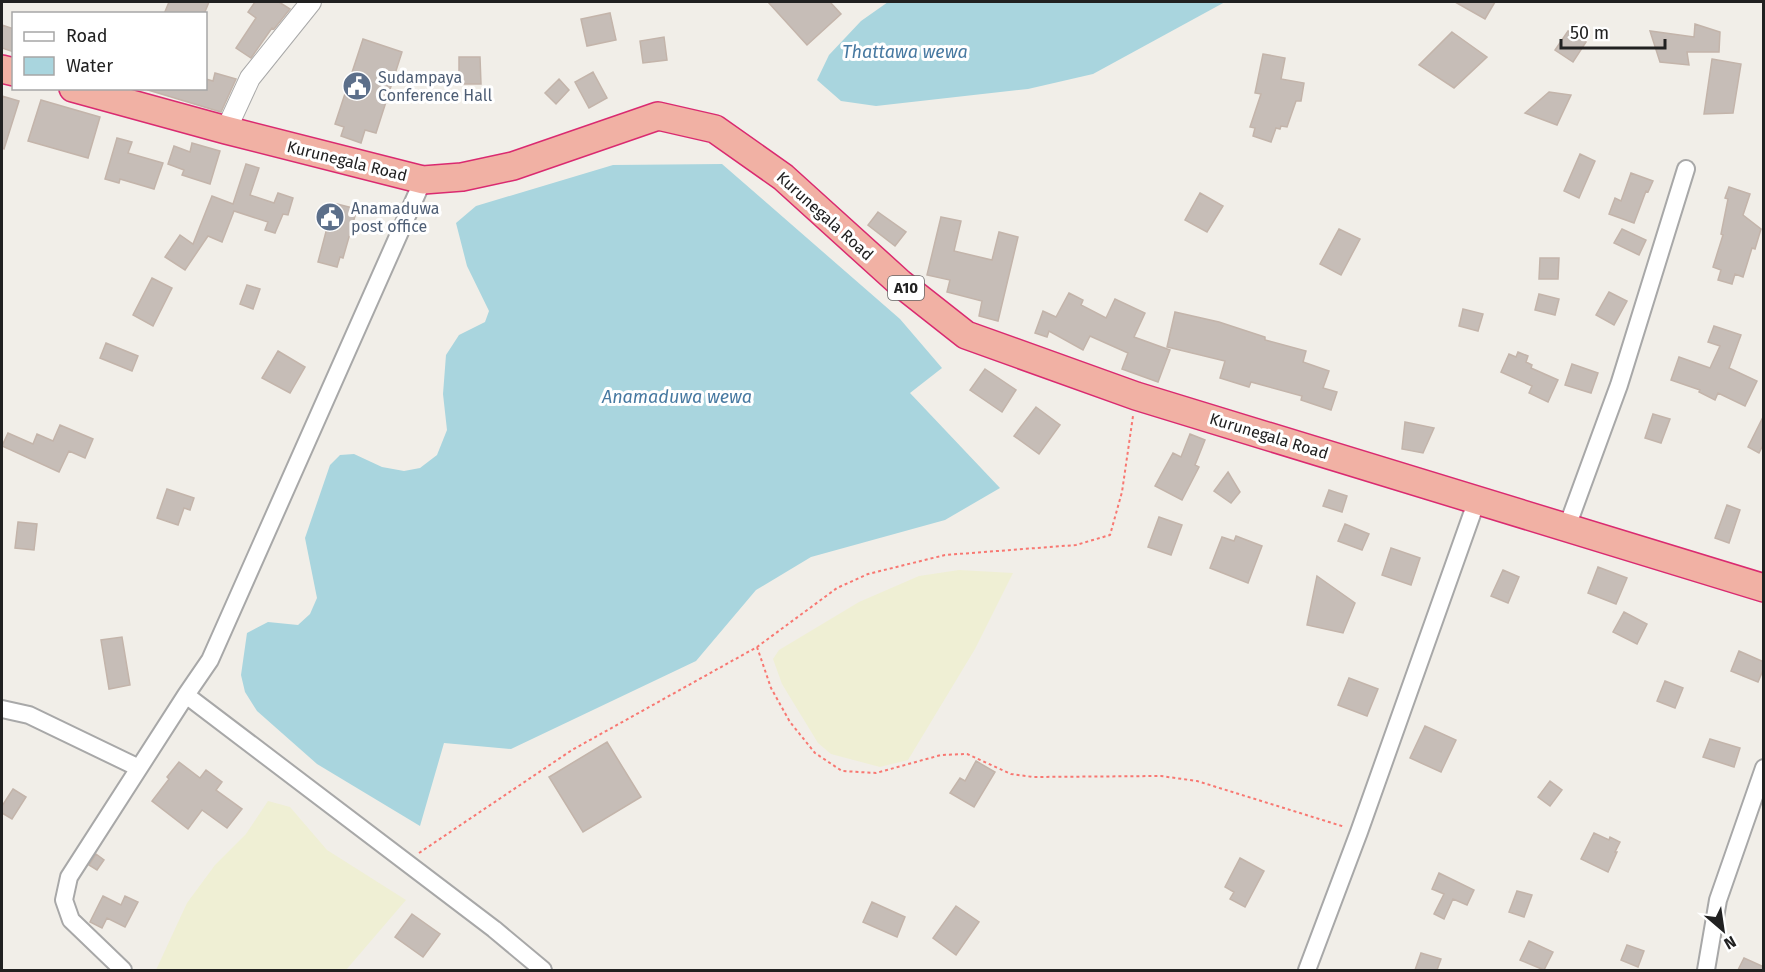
<svg xmlns="http://www.w3.org/2000/svg" width="1765" height="972" viewBox="0 0 1765 972" font-family="'Fira Sans',sans-serif">
<style>
.farmland{fill:#efefd4}
.water{fill:#a9d5de}
.building{fill:#c6bdb7;stroke:#c3b4aa;stroke-width:1.5}
.lines{fill:none;stroke-linecap:round;stroke-linejoin:round}
.minor-casing{stroke:#a8a8a8;stroke-width:20}
.tertiary-casing{stroke:#a8a8a8;stroke-width:22}
.trunk-casing{stroke:#da2a70;stroke-width:30}
.path{stroke:#f87872;stroke-width:2;stroke-dasharray:3 3;stroke-linecap:butt}
.minor{stroke:#fff;stroke-width:16}
.tertiary{stroke:#fff;stroke-width:20}
.trunk{stroke:#f1b1a4;stroke-width:27}
.labels{text-anchor:middle;dominant-baseline:central;stroke-width:6;stroke-linejoin:round;paint-order:stroke}
.shield{fill:#fff;stroke:#646464;stroke-width:1.5}
.shield-label{font-size:15px;font-weight:bold;fill:#212121}
.service-label{font-size:16px;fill:#4e5e75;stroke:#fff;text-anchor:start}
.street-label{font-size:16px;fill:#212121;stroke:#fff}
.water-label{font-size:18px;font-style:italic;fill:#4779a1;stroke:#fff}
</style>
<rect width="100%" height="100%" fill="#f1eee8"/>
<path class="farmland" d="M959 570 1013 573 975 649 908 760 880 767 831 754 818 743 782 684 773 659 779 650 859 602 919 576Z
M268 801 290 807 327 850 406 900 346 970H156L187 903 215 865 246 834Z"/>
<path class="water" d="M888 2H1225L1093 74 1028 89 876 106 841 101 817 80 829 55 861 21Z
M722 164 900 319 942 368 910 393 1000 488 945 520 811 557 756 590 696 661 511 749 444 743 420 826 317 764 257 711 245 692 241 675 247 633 268 622 298 625 310 614 317 598 305 538 330 465 340 455 354 454 382 467 404 471 420 468 437 455 447 430 443 394 446 355 459 335 485 322 489 311 467 266 456 223 476 206 613 165Z"/>
<path class="building" d="M169 2H209L204 14H164Z
M255 2H279L290 9 274 29 272 28 251 58 236 48 256 18 248 12Z
M768 2H830L841 14 807 45Z
M1455 2H1495L1485 19Z
M610 13 616 40 587 46 581 19Z
M1695 24 1720 32 1719 52H1687L1689 65 1660 62 1650 31 1694 37Z
M2 25 14 29V52L2 48Z
M1568 31 1586 42 1573 62 1555 50Z
M1452 32 1487 57 1454 88 1419 65Z
M664 37 667 60 643 63 640 41Z
M363 39 402 52 376 133 365 130 361 143 341 136 344 127 335 124Z
M1263 54 1285 58 1281 79 1304 83 1301 101H1296L1287 127 1281 126 1280 129 1276 128 1271 142 1253 136 1255 128 1250 127 1261 94 1255 93Z
M459 57H480L481 84H459Z
M1712 59 1741 64 1733 113 1704 114Z
M593 72 607 98 589 108 575 82Z
M215 73 236 79 221 112 148 90 149 88H206V79L213 81Z
M559 79 569 90 556 104 545 93Z
M1549 92 1571 95 1557 125 1525 113Z
M2 96 19 101 4 149 2 148Z
M41 100 100 117 88 158 28 141Z
M117 138 132 142 128 153 163 163 154 189 120 179 119 183 105 179Z
M192 143 220 151 210 184 182 175 184 170 168 164 174 146 190 152Z
M1580 154 1595 161 1579 198 1564 191Z
M246 164 259 168 250 195 274 203 278 193 293 198 288 215 283 214 275 233 265 230 268 222 234 211 222 242 208 236 185 270 165 257 180 235 193 244 212 196 233 204Z
M1631 173 1653 181 1648 192 1646 191 1634 223 1609 214 1615 198 1621 201Z
M1729 187 1750 194 1743 215 1761 229 1755 249 1752 248 1743 277 1735 274 1732 284 1718 280 1721 270 1713 267 1723 235 1721 234 1728 199 1725 198Z
M1200 193 1223 206 1207 232 1185 220Z
M337 204 357 209 343 258 340 257 337 267 318 262 332 209 336 210Z
M878 212 906 232 895 246 868 225Z
M941 217 961 221 954 251 992 260 999 232 1018 237 998 321 979 316 982 301 947 292 950 280 927 275Z
M1339 229 1360 239 1341 275 1320 264Z
M1622 229 1646 240 1639 255 1614 243Z
M1540 258H1559L1558 279H1539Z
M152 278 172 288 153 326 133 315Z
M247 285 260 289 253 309 240 304Z
M1609 292 1627 301 1614 325 1596 315Z
M1069 293 1083 300 1081 305 1106 318 1115 299 1145 313 1134 337 1170 350 1158 382 1122 369 1128 353 1090 336 1083 350 1049 331 1047 337 1035 333 1043 311 1056 317Z
M1539 294 1559 299 1555 315 1535 310Z
M1463 309 1483 314 1478 331 1459 326Z
M1175 312 1219 322 1265 337V340L1306 351 1303 362 1329 371 1323 388 1337 392 1331 410 1301 400 1302 396 1251 382 1249 387 1220 378 1225 361 1167 347Z
M1714 326 1741 335 1729 368 1757 381 1745 406 1718 393 1715 400 1699 392 1700 390 1671 380 1679 357 1710 368 1720 346 1708 342Z
M106 343 138 356 132 371 100 358Z
M278 351 305 367 290 393 262 378Z
M1518 352 1528 356 1526 362 1532 365 1531 368 1558 380 1548 402 1529 393 1532 386 1501 372 1509 354 1516 357Z
M1572 364 1598 373 1591 393 1565 385Z
M985 369 1016 390 1002 412 970 390Z
M1036 407 1060 425 1039 454 1014 436Z
M1653 414 1670 419 1661 443 1645 438Z
M1764 415V443L1759 453 1748 447Z
M1405 422 1434 428 1423 453 1402 449Z
M60 425 93 439 85 458 69 451 59 472 2 446 8 433 33 444 37 434 53 441Z
M1190 434 1205 440 1195 465 1199 467 1182 500 1155 486 1173 453 1181 457Z
M1228 472 1240 492 1231 503 1214 491Z
M167 489 194 498 190 510 184 508 178 525 157 518Z
M1329 490 1347 496 1342 512 1323 506Z
M1727 505 1740 510 1729 543 1715 538Z
M1159 517 1182 525 1171 555 1148 547Z
M18 522 37 524 34 550 15 548Z
M1345 524 1369 534 1362 550 1338 541Z
M1236 536 1262 546 1248 583 1210 568 1222 537 1234 541Z
M1391 548 1420 558 1411 585 1382 575Z
M1598 567 1627 578 1616 604 1588 593Z
M1503 570 1519 577 1508 603 1491 596Z
M1317 576 1355 603 1343 633 1307 625Z
M1624 612 1647 624 1637 644 1613 632Z
M122 637 130 685 109 689 101 640Z
M1739 651 1764 662V668L1758 682 1731 671Z
M1349 678 1378 689 1367 716 1338 705Z
M1665 681 1683 688 1675 708 1657 701Z
M1425 726 1456 740 1441 772 1410 758Z
M1710 739 1740 748 1734 767 1703 757Z
M607 742 641 797 583 832 549 777Z
M976 761 995 772 974 807 950 793 960 778 965 781Z
M179 762 200 778 206 770 222 782 216 790 242 809 227 828 202 810 188 829 152 801 169 779 167 777Z
M1550 781 1562 790 1550 806 1538 797Z
M13 789 26 797 12 819 2 813V806Z
M1594 833 1609 840 1610 837 1620 842 1615 852H1617L1608 872 1581 859Z
M96 854 104 860 97 870 89 865Z
M1240 858 1264 871 1245 907 1230 899 1234 892 1225 887Z
M1439 873 1474 890 1467 905 1453 899 1444 919 1434 914 1444 894 1432 889Z
M1517 891 1532 895 1524 917 1509 912Z
M103 896 121 905 125 896 138 902 125 927 107 918 102 928 90 922Z
M872 902 905 917 897 937 863 922Z
M956 906 979 922 956 955 933 938Z
M412 914 440 934 423 957 395 937Z
M1529 941 1553 952 1544 970 1520 960Z
M1627 945 1644 951 1638 967 1621 960Z
M1421 953 1441 959 1437 970H1415Z
M1744 958 1764 967V970H1738Z"/>
<g class="lines">
<g class="minor-casing">
<path id="minor" d="M1567 527 1619 385 1686 169
M186 695 494 929 543 970
M2 709 29 715 139 768
M123 970 71 920 64 900 69 877 186 695 210 660 423 180
M1307 970 1359 832 1477 500
M1706 970 1718 900 1764 768"/>
</g>
<g class="tertiary-casing">
<path id="tertiary" d="M226 130 250 78 311 2"/>
</g>
<g class="trunk-casing">
<path id="trunk" d="M2 69 14 72
M73 88 226 130 423 180 462 177 513 166 658 116 715 129 783 177 900 283 966 335 1136 396 1764 588"/>
</g>
<path class="path" d="M757 647 771 688 790 722 815 753 842 771 876 773 941 755 967 754 1011 774 1033 777 1161 776 1197 781 1345 827
M419 853 572 750 757 647 837 588 868 574 945 555 1076 545 1110 535 1122 492 1133 416"/>
<use href="#minor" class="minor"/>
<use href="#tertiary" class="tertiary"/>
<use href="#trunk" class="trunk"/>
</g>
<defs>
<g id="civic-disc" transform="scale(1.5)"><circle r="9.5" fill="#5c6f8a" stroke="#fff"/><path d="M-.6-6.5H3V-4.5H.6V-3L4-1V1h2V6H-6V1h2V-1L-.6-3ZM-1.2 2.5V6h2.4V2.5Z" fill="#fff"/></g>
</defs>
<g fill-rule="evenodd">
<use href="#civic-disc" x="357" y="86"/>
<use href="#civic-disc" x="330" y="217"/>
</g>
<g class="labels">
<rect class="shield" x="888" y="276" width="36" height="24" rx="4.5"/>
<g class="shield-label">
<text x="906" y="288">A10</text>
</g>
<g class="service-label">
<text x="378" y="77">Sudampaya<tspan x="378" dy="18">Conference Hall</tspan></text>
<text x="351" y="208">Anamaduwa<tspan x="351" dy="18">post office</tspan></text>
</g>
<g class="street-label">
<text transform="translate(347 161) rotate(14)">Kurunegala Road</text>
<text transform="translate(825 216) rotate(42)">Kurunegala Road</text>
<text transform="translate(1269 436) rotate(17)">Kurunegala Road</text>
</g>
<g class="water-label">
<text x="905" y="52">Thattawa wewa</text>
<text x="677" y="397">Anamaduwa wewa</text>
</g>
</g>
<rect width="1765" height="972" fill="none" stroke="#212121" stroke-width="6"/>
<rect x="12" y="12" width="195" height="78" fill="#ffffff" stroke="#a6a6a6" stroke-width="1.5"/>
<rect x="24" y="32" width="30" height="9" fill="#ffffff" stroke="#a6a6a6" stroke-width="1.5"/>
<text x="66" y="42" font-size="18" fill="#212121">Road</text>
<rect x="24" y="57" width="30" height="18" fill="#a9d5de" stroke="#a6a6a6" stroke-width="1.5"/>
<text x="66" y="72" font-size="18" fill="#212121">Water</text>
<g transform="translate(1723 930) rotate(151)" stroke="#ffffff" stroke-width="4.5" paint-order="stroke">
<path d="M0-4.5L10 22L0 15L-10 22Z" fill="#212121"/>
<text y="-9" font-size="16" font-weight="bold" text-anchor="middle" fill="#212121">N</text>
</g>
<path d="M1561 39v9h104v-9" fill="none" stroke="#212121" stroke-width="3"/>
<text x="1570" y="39" font-size="18" fill="#212121" stroke="#ffffff" stroke-width="4.5" paint-order="stroke">50 m</text>
</svg>
